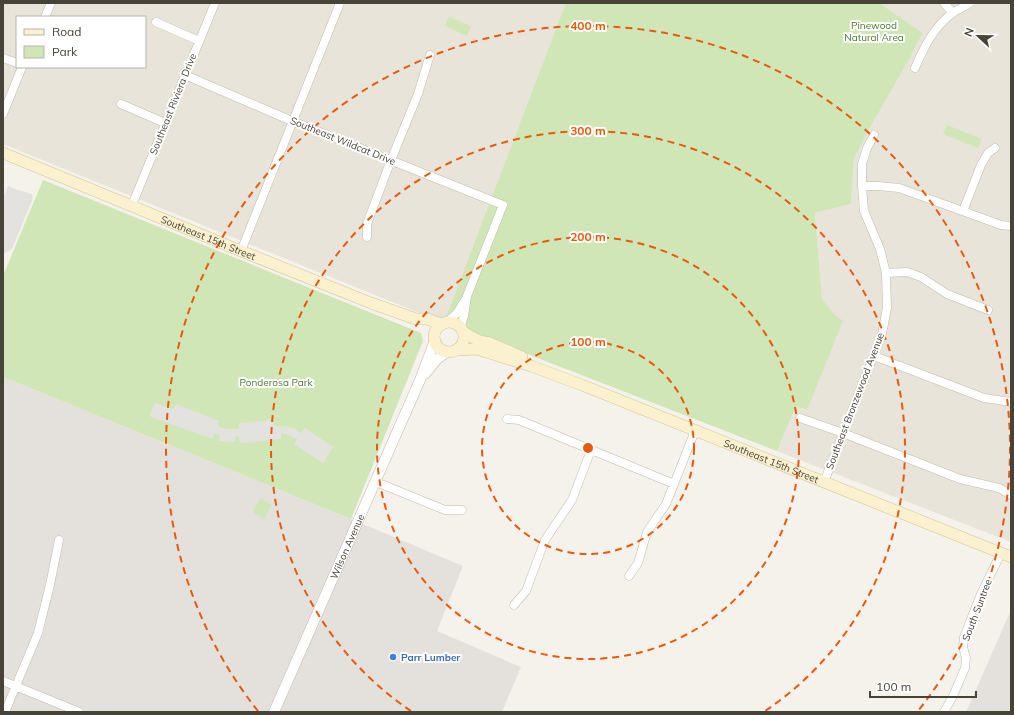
<svg xmlns="http://www.w3.org/2000/svg" width="1014" height="715" viewBox="0 0 1014 715" font-family="Mulish,sans-serif">
<style>
.residential{fill:#e8e4d9;fill-rule:evenodd}
.industrial{fill:#e4e1dc}
.green{fill:#d0e6b7}
.parking{fill:#e3e2df}
.lines{fill:none;stroke-linecap:round;stroke-linejoin:round}
.minor-casing{stroke:#c0baae;stroke-width:9}
.tertiary-casing{stroke:#c0baae;stroke-width:11}
.secondary-casing{stroke:#d1c59d;stroke-width:12}
.minor{stroke:#fff;stroke-width:8}
.tertiary{stroke:#fff;stroke-width:10}
.secondary{stroke:#fbf1ce;stroke-width:11}
.ring{fill:none;stroke:#e8590c;stroke-width:2;stroke-dasharray:7 5}
.shop-dot{fill:#3f7fe0;stroke:#fff;stroke-width:1.5}
.labels{text-anchor:middle;dominant-baseline:central;stroke-width:4;stroke-linejoin:round;paint-order:stroke}
.park-label{font-size:10px;fill:#49772f;stroke:#fff}
.street-label{font-size:10px;fill:#484339;stroke:#fff}
.shop-label{font-size:10px;font-weight:bold;fill:#366cbe;stroke:#fff;text-anchor:start}
.centre{fill:#e8590c;stroke:#fff;stroke-width:2}
.ring-label{font-size:12px;text-anchor:middle;font-weight:bold;fill:#e8590c;stroke:#fff;stroke-width:4;stroke-linejoin:round;paint-order:stroke}
</style>
<rect width="100%" height="100%" fill="#f4f2eb"/>
<path class="residential" d="M3 3H570L444 323 3 144ZM17 17H145V67H17Z
M879 3H1011V542L777 451 796 406 807 410 835 315 822 299 815 213 851 204 854 159 868 131 910 58 916 45 923 33Z"/>
<path class="industrial" d="M3 377 351 519 463 566 437 631 521 667 502 712H3Z
M1011 610V712H966Z"/>
<path class="green" d="M566 3H879L923 33 916 45 910 58 868 131 854 159 851 204 815 213 822 299 835 315 843 321 807 410 796 406 777 451 530 355 445 320Z
M449 17 471 26 467 36 445 26Z
M947 125 982 139 978 148 943 134Z
M43 180 421 333 423 341 351 519 3 377V276Z
M260 498 272 505 264 519 253 512Z"/>
<path class="parking" d="M8 186 15 189 32 194 33 198 12 249 3 254V198Z
M155 403 174 409 176 404 219 421 217 426 227 429H239V423L273 420 274 426H283L294 428 301 433 305 428 333 447 323 463 294 444 297 439 289 435 281 433V439L240 443 239 436 235 437V442L219 441 220 435 214 434 212 439 149 416Z"/>
<g class="lines">
<g class="minor-casing">
<path id="minor" d="M944 3 953 13
M45 17 51 3
M156 22 199 41
M3 58 17 63
M915 68C924 47 934 26 954 12 959 9 965 6 970 3
M185 75 292 121 503 205 467 296 464 316 460 328
M121 104 165 123
M3 114 22 67
M862 186H878L899 188 1001 225 1011 226
M132 205 215 3
M963 211 981 165 988 153 995 148
M367 237V224L391 160 418 94 430 55
M241 251 340 3
M886 273 907 272 921 277 947 294 988 310
M447 322 457 313 465 300
M874 356 984 398 1011 402
M800 418 843 433 960 479 999 488 1011 495
M507 419 519 420 674 484
M376 482 445 510H462
M824 482 882 334 887 308 886 273 880 249 864 211 862 186V164L867 148 874 135
M629 576 638 563 647 532 666 504 695 431
M514 605 526 591 545 540 572 500 591 450
M3 681 79 712
M5 712 38 633 50 585 59 540
M944 712 953 696 965 668 966 658 963 647 964 637 981 594 1001 553"/>
</g>
<g class="tertiary-casing">
<g id="tertiary">
<path d="M425 374 437 359 447 352"/>
<path id="s1" d="M274 712 420 380 435 340"/>
</g>
</g>
<g class="secondary-casing">
<g id="secondary">
<path id="s2" d="M3 153 241 251 371 303 416 319H427L442 324"/>
<circle cx="449" cy="337" r="15"/>
<path d="M463 332 479 341 490 343 522 357"/>
<path id="s3" d="M456 350 477 349 531 366 582 385 1011 557"/>
</g>
</g>
<use href="#minor" class="minor"/>
<use href="#tertiary" class="tertiary"/>
<use href="#secondary" class="secondary"/>
</g>
<g class="ring">
<circle cx="588" cy="448" r="106"/>
<circle cx="588" cy="448" r="211"/>
<path d="M411 711A317 317 0 1 1 765 711"/>
<path d="M258 711A422 422 0 1 1 918 711"/>
</g>
<circle class="shop-dot" cx="393" cy="657" r="4"/>
<g class="labels">
<g class="park-label">
<text x="874" y="25">Pinewood<tspan x="874" dy="12">Natural Area</tspan></text>
<text x="276" y="382">Ponderosa Park</text>
</g>
<g class="street-label">
<text transform="translate(173 104) rotate(-68)">Southeast Riviera Drive</text>
<text transform="translate(343 141) rotate(22)">Southeast Wildcat Drive</text>
<text stroke="none"><textPath href="#s2" startOffset="222">Southeast 15th Street</textPath></text>
<text transform="translate(855 401) rotate(-69)">Southeast Bronzewood Avenue</text>
<text stroke="none"><textPath href="#s3" startOffset="336">Southeast 15th Street</textPath></text>
<text stroke="none"><textPath href="#s1" startOffset="181">Wilson Avenue</textPath></text>
<text transform="translate(977 610) rotate(-69)">South Suntree</text>
</g>
<g class="shop-label">
<text x="401" y="657">Parr Lumber</text>
</g>
</g>
<circle cx="588" cy="448" r="6" class="centre"/>
<g class="ring-label">
<text x="588" y="30">400 m</text>
<text x="588" y="135">300 m</text>
<text x="588" y="241">200 m</text>
<text x="588" y="346">100 m</text>
</g>
<rect width="1014" height="715" fill="none" stroke="#484339" stroke-width="8"/>
<rect x="16" y="16" width="130" height="52" fill="#ffffff" stroke="#b6b4b0"/>
<rect x="24" y="29" width="20" height="6" fill="#fbf1ce" stroke="#b6b4b0"/>
<text x="52" y="36" font-size="12" fill="#484339">Road</text>
<rect x="24" y="46" width="20" height="12" fill="#d0e6b7" stroke="#b6b4b0"/>
<text x="52" y="56" font-size="12" fill="#484339">Park</text>
<g transform="translate(978 36) rotate(292)" stroke="#ffffff" stroke-width="3" paint-order="stroke">
<path d="M0-3L7 15L0 10L-7 15Z" fill="#484339"/>
<text y="-6" font-size="11" font-weight="bold" text-anchor="middle" fill="#484339">N</text>
</g>
<path d="M870 691v6h106v-6" fill="none" stroke="#484339" stroke-width="2"/>
<text x="876" y="691" font-size="12" fill="#484339" stroke="#ffffff" stroke-width="3" paint-order="stroke">100 m</text>
</svg>
